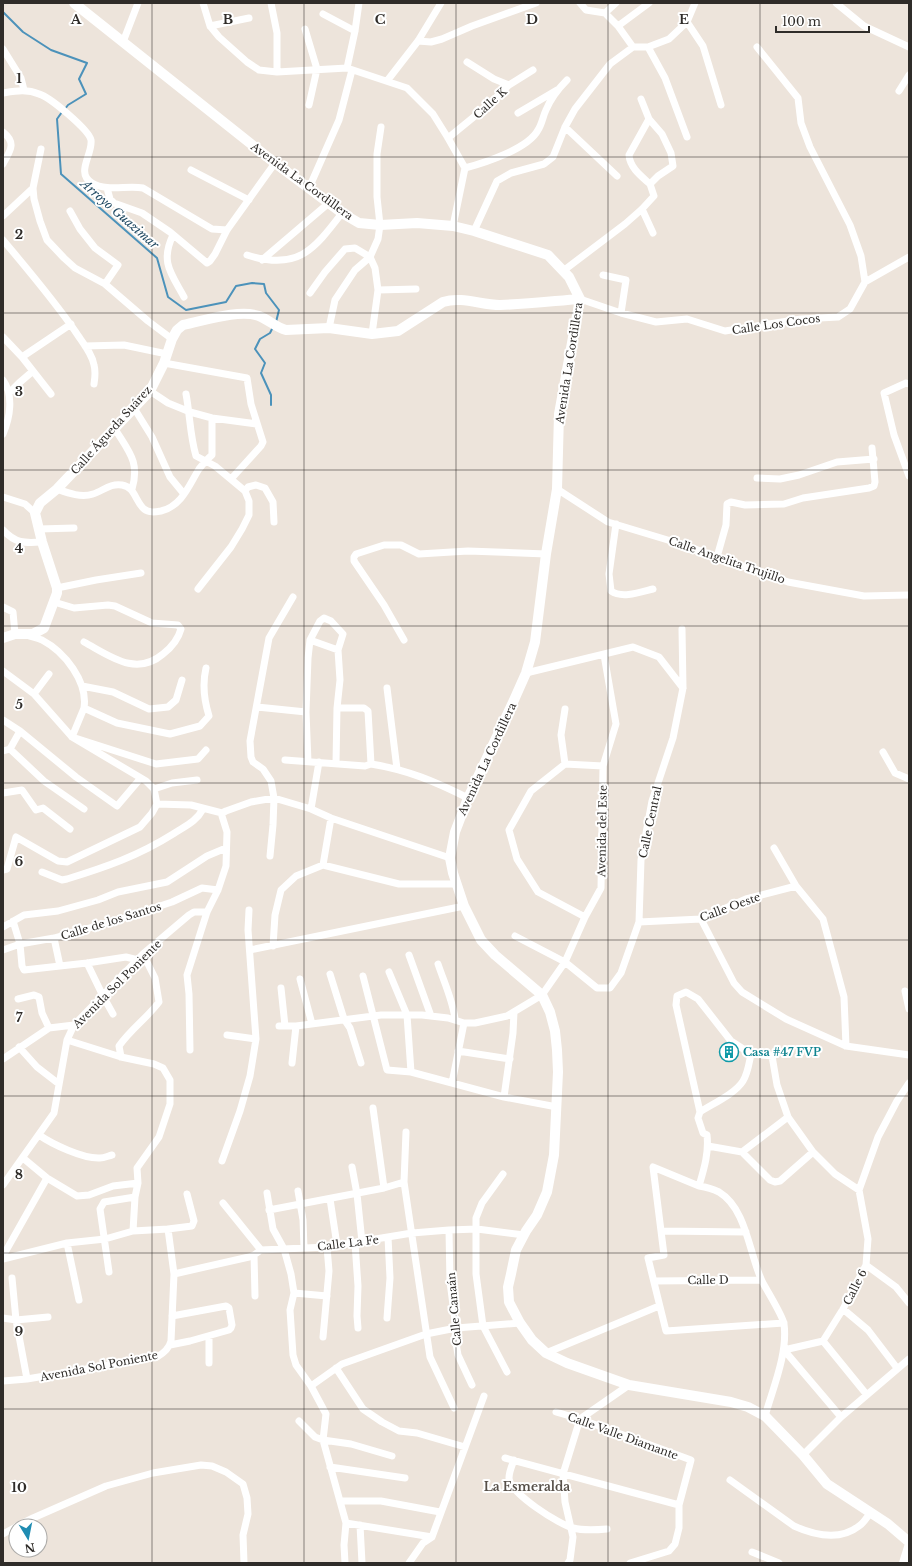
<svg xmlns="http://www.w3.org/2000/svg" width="912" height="1566" viewBox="0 0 912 1566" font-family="'Libre Baskerville',serif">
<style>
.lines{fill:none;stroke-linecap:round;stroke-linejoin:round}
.stream{stroke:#4c92ba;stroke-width:2}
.street{stroke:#fff;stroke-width:7}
.secondary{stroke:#fff;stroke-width:10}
.grid{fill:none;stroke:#2f2c29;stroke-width:1;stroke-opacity:0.55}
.labels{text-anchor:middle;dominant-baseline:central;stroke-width:4;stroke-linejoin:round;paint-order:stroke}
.street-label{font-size:11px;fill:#2f2c29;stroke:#fff}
.culture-label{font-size:11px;font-weight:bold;fill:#0d838f;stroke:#fff;text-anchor:start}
.water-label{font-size:12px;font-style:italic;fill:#1f4861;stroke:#fff}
.neighbourhood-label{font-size:12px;font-weight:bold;fill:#575049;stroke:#fff}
.grid-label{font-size:13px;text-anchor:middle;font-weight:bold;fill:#2f2c29;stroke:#fff;stroke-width:4;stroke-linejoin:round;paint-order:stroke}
</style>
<rect width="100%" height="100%" fill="#ede4db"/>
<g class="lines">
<path class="stream" d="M3 12 23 32 51 50 87 63 79 79 86 94 68 105 65 109
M62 112 57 119 61 174 157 258 168 297 186 310 226 302 236 286 252 283 264 284 266 293 279 310 276 322
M271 405V395L261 373 265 363 255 349 260 339 270 333 273 327"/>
<path class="street" d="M203 3 210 26 219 37 247 62 259 70 277 72 347 68 407 88 433 114 448 138 465 168
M271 3 277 33V72
M580 3 586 10 605 13 618 26 633 47
M836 3 864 26 909 47
M605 13 616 3
M323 14 355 31
M687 22 703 46 721 105
M210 26 249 18
M618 26 649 3
M305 29 317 69 309 105
M418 41 431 42 442 39 472 26 536 3
M123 42 138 3
M648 47 665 78 687 137
M3 49 21 78 24 90
M467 62 494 79 509 85
M347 68 355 31 359 3
M387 81 418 41 441 3
M899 91 909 75
M3 93C16 91 27 89 39 94 50 97 89 130 91 140 93 154 75 173 92 183 107 192 127 185 143 188L212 229 227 230
M518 113 557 90
M649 119 629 155C630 168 641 176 650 184
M565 127 617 176
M3 132C17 143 10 151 3 164
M448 138 486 107 509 85 533 70
M41 149 33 188 34 199 40 221 47 240 64 258 75 268 105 284 148 321 172 339
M465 168C484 163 528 149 538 130 542 124 543 116 546 110 551 98 558 89 567 80
M191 170 249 200
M107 188 110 199 114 203 142 213 170 232 207 263 210 261 215 254 227 230 275 163
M309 188 339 120 352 70
M642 209 653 233
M70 211 80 229 95 248 118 265 105 284
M3 216 33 188
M453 226 465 168
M474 231 497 181 511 173 544 164 553 157 565 127 575 109 610 64 633 47H648L669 39 687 22 695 3
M173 235C160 262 171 273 184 297
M3 240C28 270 53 299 75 331 82 342 92 353 94 365 96 372 95 377 94 384
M247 255C297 271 313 251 342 213
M262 260 330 202
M563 271 625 224 642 209 654 196 650 184 658 176 673 166 671 153 662 134 649 119 641 99
M603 275 626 280 621 313
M865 282 909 257
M378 290 416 289
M310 293 325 272 345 249 355 248 370 257 375 268 378 290 372 334
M580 299 621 313 656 322 687 319 725 331 801 319 838 317 850 309 865 282 861 256 850 225 810 147 801 123 798 98 757 47
M329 328 335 300 355 270 370 257 378 239 380 225 377 197V154L381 127
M3 337 22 357 71 324
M85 346 124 345 167 354
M22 357 51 394
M164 363 247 378 251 404 263 442 261 446 231 479
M3 380C14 395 10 418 3 434
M909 384 906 383 884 393 894 435 909 476
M150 391 168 403 190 412 212 418 257 424
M9 393 19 383 33 371
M186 394C190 415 190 436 196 456L215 466 245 491 249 501V515L242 529 231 547 198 589
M134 408 152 437 170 477 184 494
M115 429C129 452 140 462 132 489
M757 478 780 479 799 475 837 462 874 459
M57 489C68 493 81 498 93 494 103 491 110 483 122 485 135 487 135 501 144 509 149 513 155 512 161 511 182 506 189 485 199 469 203 464 207 459 212 455V418
M557 489 608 522 681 544 788 582 864 596 909 595
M245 491 248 487 256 485 265 488 273 502 274 522
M3 497 25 504 35 513
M616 524 609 574 611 591C622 599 641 592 653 589
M39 529 74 528
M3 530C16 544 25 543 42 542
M717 557 726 525 727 504 731 502 745 505 784 504 803 498 869 488 874 486 875 482 872 448
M57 588 96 580 141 573
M54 602 74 608 108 605 115 606 152 623 178 625 181 629C178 640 172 647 163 654 136 677 110 656 84 642
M3 607 13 612 15 634
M27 635C32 637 37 638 42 640 65 652 88 682 84 708L117 723 170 734 200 726 209 716C204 700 202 685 206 668
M310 640 338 650
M404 640 384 605 354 561V557L356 554 384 545H401L419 554 468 551 546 554
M3 671 34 694 72 737 146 781 154 789 157 804 152 813 140 827 67 862 58 861 16 837 7 869 3 870
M526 673 633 647 659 657 683 688
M82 686 113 692 149 709 168 707 176 700 182 680
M387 688 397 769
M34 694 49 674
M257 707 306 712
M84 708 72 737 156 764 198 759 206 750
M3 720 20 731 76 777 117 806 140 779
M10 749 44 781 84 809
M3 751 10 749 20 731
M883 752 895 773 909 779
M285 760 365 766 371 764 368 711 364 708H337
M308 762 306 712 308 658 310 640 320 621 324 618 331 621 343 634 338 650 340 680 337 708 336 763
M371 764C408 770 434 781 468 798
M565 764 561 735 565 709
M154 789 172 783 197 780
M3 793 22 790 36 810 43 808 70 829
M157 804 191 805 222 813
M311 809 319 762
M774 848 796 886 823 919 844 997 846 1046
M270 856 273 825 274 798 271 781 263 769 253 762 251 757 250 741 269 638 293 597
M323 865 331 818
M42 872 62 880 67 879C106 867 138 856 173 834 185 826 196 822 203 809
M249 910 248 930 256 1039
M585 917 538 892 517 859 509 830 531 791 565 764 603 766
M701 919 734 983 742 992 786 1019 846 1046 909 1055
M13 921 20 944 22 966 24 970 87 963 126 957 138 960
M639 922 701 919 746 899 796 886
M3 927 24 915 58 911 98 900 118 892 167 882 207 856 226 848
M515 936 565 962 597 988H610L621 973 639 922 641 860 652 801 673 738 683 688 682 629
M54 938 60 966
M273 946 275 915 281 890 296 876 323 865 399 884H456
M3 950 20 944 54 938 121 919 172 902 202 888 218 890
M250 950 464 906
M409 955 431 1016
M87 963 103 996 113 1014
M438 964C444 982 453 1001 455 1019
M389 972 407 1015 411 1072
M330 974 344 1019 350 1028 361 1063
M363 976 387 1070 411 1072 504 1097 557 1107
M300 979 312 1024
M281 988 285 1026
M905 991 909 1009
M18 999 34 995 39 997 42 1013 49 1028
M279 1026H296L381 1015H422L448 1018 464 1023H475L507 1016 542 995 565 962 585 917 601 888 603 766 616 724 604 655
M67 1040 121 1057 154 1064 163 1068 170 1080V1104L159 1137 137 1168 138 1183 135 1197 133 1231
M19 1047 37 1067 59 1084
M190 1050 189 994 187 975 207 912 218 890 226 866 227 832 222 816V813L226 811 251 802 274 798 311 809 331 818 450 858
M458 1051 510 1059
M751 1054 772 1056 777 1085 788 1117 813 1152 835 1174 859 1190
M121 1057 119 1046C131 1029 147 1018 159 1002L155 978 143 954
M3 1059 49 1028 74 1025
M292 1063 296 1026
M452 1083 464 1023
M504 1097 513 1033 514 1012
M373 1108 384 1188
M700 1112C712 1104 735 1094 743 1081 748 1073 749 1063 751 1054L731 1041 698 999 686 992 677 996 676 1005 700 1112 698 1118 703 1133 707 1135C709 1153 704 1169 699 1186 706 1187 713 1189 719 1192 747 1209 749 1254 762 1281 767 1291 783 1316 784 1324 788 1353 773 1388 765 1416
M406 1132 404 1182 430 1357 454 1408
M39 1135C52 1144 83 1159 100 1158 104 1158 108 1156 112 1155
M708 1146 742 1152 770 1180 775 1182 780 1181 813 1152
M742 1152 788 1117
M23 1158 47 1178 77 1196 89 1195 113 1186 138 1183
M222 1161 240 1111 250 1076 256 1039 227 1035
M352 1167 357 1194 362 1242
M503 1174 482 1203 476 1218V1274L483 1326 507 1372
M3 1185 54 1113 67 1040 74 1025 143 954 189 915 194 912H207
M699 1186 653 1167 664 1255 648 1258 666 1331 784 1323
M298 1191 303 1220 304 1248
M267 1193 273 1229 284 1249 291 1274 294 1293 290 1310 293 1355 296 1365 311 1386 326 1414 323 1440 346 1523 344 1545 345 1563
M330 1199 337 1245
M223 1203 261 1250
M269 1210 384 1188 404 1182
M168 1229 192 1226 194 1221 187 1194
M449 1230 450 1282 456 1328 455 1337 458 1355 472 1385
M661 1231 746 1232
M67 1243 79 1300
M355 1243 358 1286 357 1316 358 1328
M254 1255 255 1296
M3 1256 47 1178
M3 1259 67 1243 105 1239 133 1231 168 1229 174 1274 171 1341C169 1349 164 1353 157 1357L27 1379 3 1381
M866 1265 896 1287 909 1303
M109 1272 100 1209 104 1202 135 1197
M174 1274 249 1257 254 1255 261 1250 327 1247 412 1233 449 1230 477 1229 524 1235
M12 1278 16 1320 27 1379
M654 1281 761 1280
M294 1293 327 1296
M843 1309 868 1330 897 1368
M3 1318 16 1320 48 1317
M387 1318 390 1278 388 1237
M209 1336V1363
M323 1337 329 1271 327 1247
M823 1341 867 1395
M170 1345 190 1341 229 1330 231 1328 232 1325 229 1308 226 1306 172 1316
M784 1350 823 1341 843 1309 866 1265 868 1239 859 1190 878 1137 897 1101 909 1083
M784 1350 841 1417
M546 1353 659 1306
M336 1368 363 1409 382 1422 399 1431 417 1433 465 1447
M311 1386 342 1364 426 1334 456 1328 520 1323
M556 1412 580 1419 691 1460 679 1505V1528L675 1544 669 1551 630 1563
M299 1421 315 1437 323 1440 351 1444 392 1456
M803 1455 841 1417 909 1359
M505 1458 679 1505
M514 1460C512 1465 509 1472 509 1478 509 1493 560 1525 573 1528 584 1531 596 1530 607 1529
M330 1467 405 1478
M730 1480 794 1526C814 1535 840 1541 859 1526 864 1523 867 1517 871 1512
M340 1501H381L440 1512
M346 1523 432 1537
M360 1525 362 1563
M17 1526 33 1518 106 1486 153 1473 201 1465 212 1466 226 1472 243 1484 247 1498 248 1514 243 1535 244 1563
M3 1534 16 1527
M752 1552 779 1563
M409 1563 423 1543 432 1537 484 1396
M568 1563 570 1560 573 1537 565 1502 563 1474 580 1419 629 1385"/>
<path class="secondary" d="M74 3 275 163 342 213 359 223 380 225 417 223 453 226 474 231 548 255 569 277 580 299 559 414 557 489 546 554 535 642 526 673 514 700 468 798 455 832 450 858 453 873 464 906 481 940 495 955 542 995 550 1012 555 1031 557 1050 558 1072 554 1155 547 1192 537 1215 526 1231 516 1250 511 1274 508 1287 509 1302 520 1323 532 1340 546 1353 567 1363 629 1385 731 1402 748 1407 765 1416 803 1455 827 1484 888 1524 909 1542
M3 638 15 634H33L44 628 57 593V588L42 542 35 513 40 503 57 489 150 391 164 363 172 339 177 330 183 325C204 321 238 309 259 316 269 320 276 327 286 330L329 328 372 334 398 331 443 302C462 296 481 305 500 305 527 304 554 301 580 299
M904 1563 909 1547"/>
</g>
<path class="grid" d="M152 3V1563M304 3V1563M456 3V1563M608 3V1563M760 3V1563M3 157H909M3 313H909M3 470H909M3 626H909M3 783H909M3 940H909M3 1096H909M3 1253H909M3 1409H909"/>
<defs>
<g id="building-ring" transform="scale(1)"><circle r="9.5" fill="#fff" stroke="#0f9aa8" stroke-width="1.5"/><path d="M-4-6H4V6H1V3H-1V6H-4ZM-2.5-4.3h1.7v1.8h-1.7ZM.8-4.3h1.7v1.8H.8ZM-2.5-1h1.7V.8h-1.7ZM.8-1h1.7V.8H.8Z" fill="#0f9aa8"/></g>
</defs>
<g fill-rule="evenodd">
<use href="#building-ring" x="729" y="1052"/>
</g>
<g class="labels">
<g class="street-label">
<text transform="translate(490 103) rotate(-42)">Calle K</text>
<text transform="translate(302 181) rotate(36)">Avenida La Cordillera</text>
<text transform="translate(776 324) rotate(-8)">Calle Los Cocos</text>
<text transform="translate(569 363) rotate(-81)">Avenida La Cordillera</text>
<text transform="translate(111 430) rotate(-48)">Calle Águeda Suárez</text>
<text transform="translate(727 560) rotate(19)">Calle Angelita Trujillo</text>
<text transform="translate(487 759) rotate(-65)">Avenida La Cordillera</text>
<text transform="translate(650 822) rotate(-78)">Calle Central</text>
<text transform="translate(602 831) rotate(-89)">Avenida del Este</text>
<text transform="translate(730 907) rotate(-20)">Calle Oeste</text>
<text transform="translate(111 921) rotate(-17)">Calle de los Santos</text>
<text transform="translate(117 984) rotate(-45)">Avenida Sol Poniente</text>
<text transform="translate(348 1243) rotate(-7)">Calle La Fe</text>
<text transform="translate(708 1280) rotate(-1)">Calle D</text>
<text transform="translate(855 1287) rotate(-63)">Calle 6</text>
<text transform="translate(454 1309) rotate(-95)">Calle Canaán</text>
<text transform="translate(99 1366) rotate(-11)">Avenida Sol Poniente</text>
<text transform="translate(623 1436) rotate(20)">Calle Valle Diamante</text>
</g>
<g class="culture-label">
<text x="743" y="1052">Casa #47 FVP</text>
</g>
<g class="water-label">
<text transform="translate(120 214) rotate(41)">Arroyo Guazimar</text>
</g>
<g class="neighbourhood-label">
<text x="527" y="1486">La Esmeralda</text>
</g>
</g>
<g class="grid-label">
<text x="76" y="24">A</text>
<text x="228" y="24">B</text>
<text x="380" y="24">C</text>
<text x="532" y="24">D</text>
<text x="684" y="24">E</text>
<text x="19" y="83">1</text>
<text x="19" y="239">2</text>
<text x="19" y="396">3</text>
<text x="19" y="553">4</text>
<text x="19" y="709">5</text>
<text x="19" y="866">6</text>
<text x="19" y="1022">7</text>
<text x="19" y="1179">8</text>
<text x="19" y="1336">9</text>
<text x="19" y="1492">10</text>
</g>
<rect width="912" height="1566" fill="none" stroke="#2f2c29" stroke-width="8"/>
<g transform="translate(28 1538) rotate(170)"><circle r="19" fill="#ffffff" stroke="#acaba9"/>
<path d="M0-3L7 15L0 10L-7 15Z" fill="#1f8cb2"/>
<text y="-6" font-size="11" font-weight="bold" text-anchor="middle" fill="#2f2c29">N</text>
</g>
<path d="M776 26v6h93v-6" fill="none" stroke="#2f2c29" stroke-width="2"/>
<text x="782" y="26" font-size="12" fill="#2f2c29" stroke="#ffffff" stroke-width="3" paint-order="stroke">100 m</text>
</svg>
